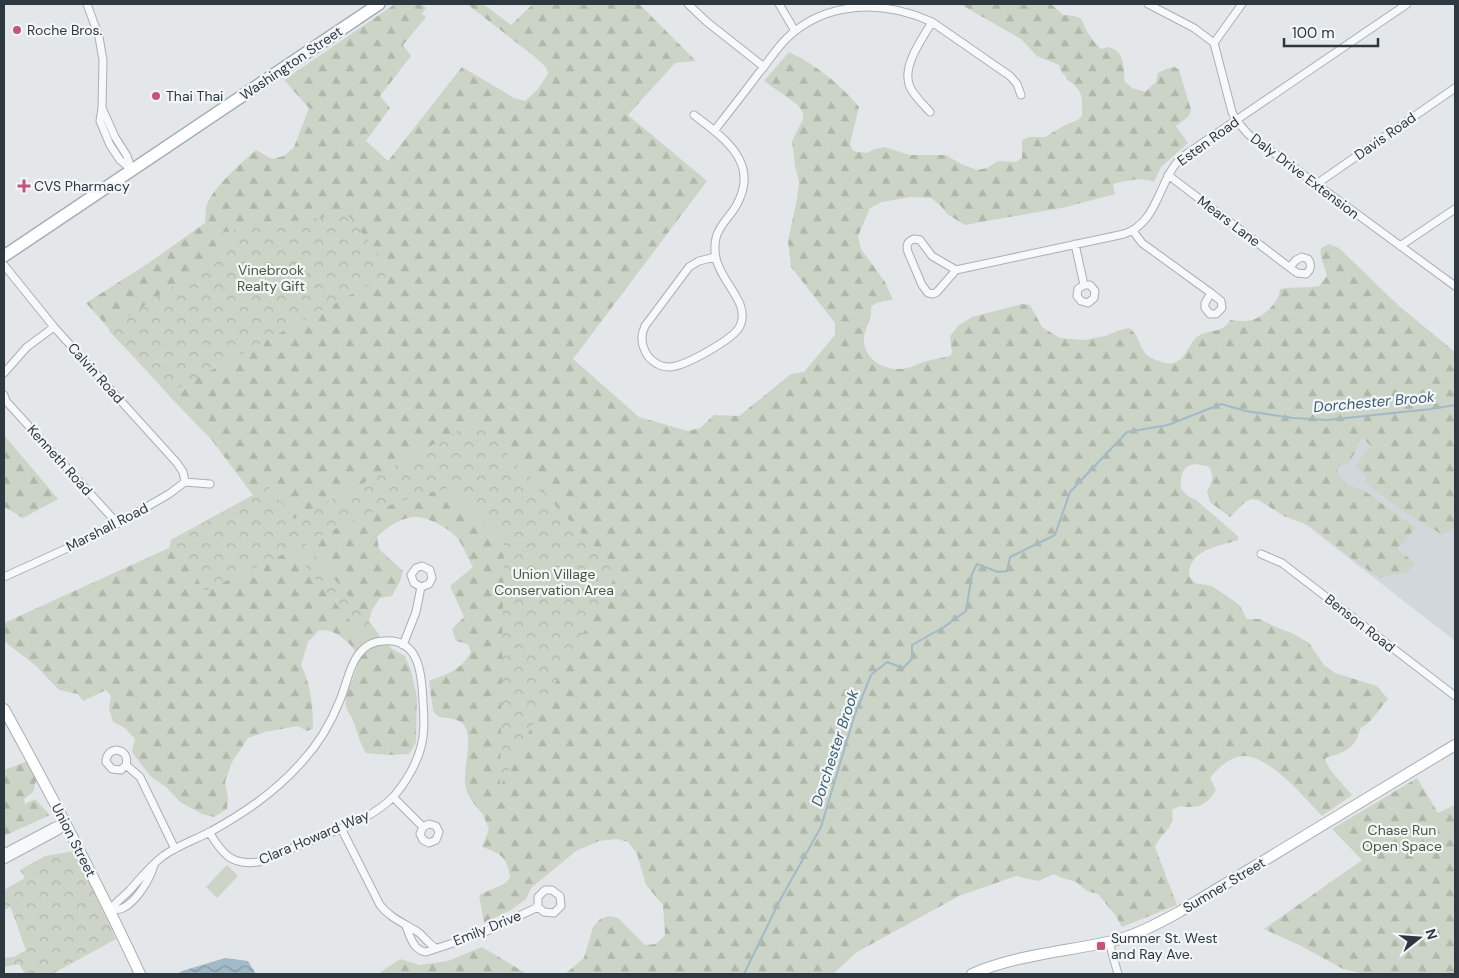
<svg xmlns="http://www.w3.org/2000/svg" width="1459" height="978" viewBox="0 0 1459 978" font-family="'DM Sans',sans-serif">
<style>
.built{fill:#d2d7dc}
.forest{fill:url(#forest-firs)}
.park{fill:url(#park-crowns)}
.pitch{fill:#cbd4c6}
.water{fill:url(#water-waves)}
.lines{fill:none;stroke-linecap:round;stroke-linejoin:round}
.stream{stroke:#a2bac7;stroke-width:2}
.minor-casing{stroke:#a9afb4;stroke-width:9}
.secondary-casing{stroke:#a9afb4;stroke-width:12}
.primary-casing{stroke:#a4aeb5;stroke-width:14}
.minor{stroke:#f6f8f9;stroke-width:7}
.secondary{stroke:#fff;stroke-width:10}
.primary{stroke:#fff;stroke-width:11}
.poi-dot{fill:#c35577;stroke:#f3f6f8;stroke-width:2}
.labels{text-anchor:middle;dominant-baseline:central;stroke-width:4.5;stroke-linejoin:round;paint-order:stroke}
.poi-label{font-size:14px;fill:#2d3841;stroke:#f3f6f8;text-anchor:start}
.street-label{font-size:14px;fill:#2d3841;stroke:#f3f6f8}
.park-label{font-size:14px;fill:#475c3b;stroke:#f3f6f8}
.water-label{font-size:15px;font-style:italic;fill:#3a5c72;stroke:#f3f6f8}
</style>
<defs>
<pattern id="forest-firs" width="22" height="20" patternUnits="userSpaceOnUse" patternTransform="scale(1.25)"><rect width="22" height="20" fill="#cbd4c6"/><path d="M5 1l3.5 6h-7zM16 11l3.5 6h-7z" fill="#afb7ab"/></pattern>
<pattern id="park-crowns" width="20" height="18" patternUnits="userSpaceOnUse" patternTransform="scale(1.25)"><rect width="20" height="18" fill="#cbd4c6"/><path d="M2 6a3 3 0 1 1 6 0M12 15a3 3 0 1 1 6 0" fill="none" stroke="#afb7ab"/></pattern>
<pattern id="water-waves" width="16" height="10" patternUnits="userSpaceOnUse" patternTransform="scale(1.25)"><rect width="16" height="10" fill="#a2bac7"/><path d="M0 5q4-4 8 0t8 0" fill="none" stroke="#8498a3"/></pattern>
</defs>
<rect width="100%" height="100%" fill="#e4e7ea"/>
<path class="built" d="M1455 378V641L1251 482Z"/>
<path class="forest" d="M395 4H421L426 8 422 14 426 17 403 45 411 56 380 96 390 108 366 141 388 161 462 67 514 98 525 101 538 89 548 74 546 67 535 57 467 4H483L511 25 533 4H639L696 61 675 63 628 115 707 181 573 359 639 417 688 431 700 428 714 415 739 416 791 374 804 372 835 335V323L791 267 788 241 797 199 799 182 795 166 792 141 803 119V113L798 105 764 81 789 52C815 64 841 85 859 107L850 144 853 151 867 153 874 149 884 147 910 155H946L961 164 977 170 987 168 998 161 1016 162 1022 158V140L1029 137H1045L1065 125 1078 120 1082 116C1083 98 1083 89 1066 79V76L1062 73 1059 65 1037 56 1021 39 960 4H1051L1063 15C1087 16 1079 20 1090 36 1093 41 1097 45 1101 49L1109 47C1126 53 1123 67 1125 82L1132 88 1145 92 1156 82 1158 73 1166 69 1175 67 1179 70 1191 110 1189 116 1176 126 1188 143 1161 167 1154 182C1141 176 1126 181 1113 184L1115 194 1066 207 965 225 947 214 941 206 931 198 911 197 882 202 870 208 858 236 861 249 885 282 893 300C885 301 877 301 871 307 873 320 863 329 864 341 865 359 883 370 900 369 910 369 918 363 927 361 935 359 942 358 950 356L952 353 950 336 958 326 972 317 1022 304 1030 305 1042 327 1060 338 1084 340 1105 336 1120 330 1129 328C1146 341 1134 354 1162 362 1167 364 1173 364 1178 361 1187 356 1189 343 1197 337 1207 329 1223 334 1230 320 1238 321 1247 322 1255 319 1266 314 1280 301 1280 289 1293 286 1306 289 1319 286L1327 276C1325 266 1319 258 1321 248L1329 244 1339 248 1399 306 1455 352V528L1444 534H1441L1402 510 1364 482 1367 477 1355 466 1371 446 1363 438 1356 446 1358 448 1347 465H1340L1337 469 1338 474 1349 485 1363 490 1416 528 1397 549 1415 563 1406 574H1395L1380 578 1355 561 1310 526 1284 516 1258 500 1252 499 1245 502 1230 517 1210 502 1207 491C1213 482 1214 477 1209 467 1188 459 1179 469 1181 489L1189 497 1196 500 1238 536V540C1217 547 1189 549 1189 576L1195 583 1212 586 1234 601 1240 606 1247 619H1259L1276 627 1294 634 1309 643 1324 665 1335 673 1377 686 1388 699C1378 710 1374 720 1361 728 1359 732 1358 736 1356 740 1351 750 1338 755 1327 757L1325 760 1331 771 1352 795 1322 816C1305 798 1268 754 1242 756 1228 758 1218 768 1210 778L1216 790C1206 806 1198 809 1180 806L1172 810C1175 830 1162 831 1155 847L1177 905 1122 927 1116 916 1098 894 1087 891 1076 882 1059 877 1054 874 1038 881 1016 876 959 896 857 952 833 974H565L584 958 593 927 600 919 609 916 618 918 645 945 656 944 665 935 663 905 646 885 637 854 628 842 617 839 599 841 576 851 531 888 526 899 511 910 484 923 479 895 506 883 510 877C507 856 500 853 482 847L489 829C487 825 485 819 483 815 476 805 469 800 466 788 461 770 476 736 462 723 456 718 446 718 439 717L433 711 429 681C449 673 460 671 471 652L468 644 456 641 452 629 464 617 450 586 473 567C468 559 464 547 458 539 451 529 427 516 414 517 400 518 387 527 377 537L379 549 403 571 400 581 392 596 380 598 372 610 368 624 392 649 405 656 411 671 417 697 416 742 409 754 389 755 366 753C359 742 357 730 352 717 350 714 347 711 346 707 341 681 375 666 346 641 338 633 330 630 319 630L308 642 301 665C311 685 313 706 313 729L307 731 298 726 265 732 248 738 232 762 225 782 228 798 227 809 214 817 202 814 180 802 166 787 151 777 132 752 135 739 125 728 113 722 109 708 111 696 106 690 83 701 78 694 59 690 36 666 4 641V623L169 548 171 540 253 495 211 439 172 399 86 303 147 264 205 223C206 218 205 213 206 208 209 191 243 161 256 150L272 159 284 156 294 147 309 108 284 80Z
M4 435 58 499 23 518 6 508H4Z
M31 760 38 774 33 792 24 799 25 804 35 799 50 815 4 836V770Z
M1417 778 1438 813 1455 805V974H1365L1343 969 1299 945 1264 929 1362 860 1332 829Z
M482 947 527 974H378L400 959 420 965 448 961Z"/>
<path class="park" d="M348 215 393 272 169 393 148 372 108 330 228 249 223 232 298 220Z
M476 421 618 572 545 701 500 787 504 540 447 488C397 499 351 521 305 543L379 634 364 638 292 550 205 591 171 540 261 491 258 484 264 481 294 519 358 486Z
M75 851 116 939 52 974H25L19 964 4 967V958L14 957 26 950 10 906 4 911V890L25 878 20 870 45 856Z"/>
<path class="pitch" d="M227 865 238 876 217 898 206 887Z"/>
<path class="water" d="M225 958 248 961 256 974H177L182 971Z"/>
<g class="lines">
<path class="stream" d="M744 974 780 900 821 827 854 717 871 675 887 662 903 668 912 659V645L944 627 966 611 972 574 977 564 998 572 1007 571 1010 557 1055 535 1070 492 1127 432 1168 425 1221 404 1246 411 1293 418 1327 420 1431 409 1455 405"/>
<g class="minor-casing">
<path id="minor" d="M87 4 99 37 103 60 102 108 100 121 110 145 120 160 131 169
M688 4 707 22 764 67
M779 4 795 31
M1148 4 1194 28 1214 43 1232 112 1236 120 1248 134 1455 286
M1214 43 1242 4
M102 108 115 137 127 156 131 168
M930 112C923 104 914 96 910 87 901 67 922 39 932 22
M694 115C724 138 761 163 736 206 729 218 719 225 716 238 707 277 753 297 740 326 734 339 684 367 669 367 659 367 649 360 645 351 641 343 641 334 645 326L689 267 699 261 715 257
M714 131C729 112 744 93 758 74 768 62 776 49 787 38 827 0 884 0 932 22L1010 76 1017 84 1021 95
M1168 175 1297 273 1306 274C1311 270 1312 264 1308 259L1302 257 1296 260 1290 267
M1315 185 1455 88
M1133 231 1142 243 1211 293 1221 301 1222 308 1216 314H1210L1205 308V303L1211 293
M1075 244 1084 285H1090L1095 291 1094 298 1088 303 1081 301 1077 296 1078 289 1084 285
M1400 246 1455 209
M4 265 54 327 177 463 183 472 185 482
M956 270 937 292 933 294 928 293 922 285 908 252C906 246 907 241 914 239L920 240 932 256 956 270 1124 234C1159 223 1158 179 1182 157L1407 4
M4 373 27 347 54 327
M4 395 6 401 117 523
M1261 554 1282 563 1455 696
M4 577 105 531 169 494 185 482 210 484
M403 645 416 612 421 587 429 584 432 578 430 570 422 566 416 568 411 575 414 583 421 587
M126 765 121 770 112 769 106 762C106 755 110 751 116 750 125 751 128 757 126 765L140 777 175 849
M393 797 423 827 429 824 436 826 439 832 436 840 429 843 423 840 420 834 423 827
M341 828 380 905C390 918 404 923 418 932 425 937 428 944 436 948
M4 853 55 826 66 823 58 831 4 860
M110 910C116 902 122 898 129 891 140 879 149 867 163 856 177 846 194 840 210 832 244 813 274 793 300 764 317 746 331 723 340 700 346 686 349 667 358 655 364 647 373 641 384 641 420 638 422 676 423 702 424 717 425 732 421 747 416 765 406 782 394 796 374 817 344 827 318 838 298 846 278 854 258 862 231 866 222 853 209 832
M110 910C114 910 119 910 123 908 137 901 150 879 154 865
M406 926C410 937 414 951 426 952L483 933 538 907V897L545 890H552L560 896 561 906 554 913 544 912 538 907
M1109 942 1118 974"/>
</g>
<g class="secondary-casing">
<path id="secondary" d="M4 709C52 796 98 884 140 974
M972 974C1016 955 1062 952 1108 942 1133 937 1157 924 1179 912L1455 745"/>
</g>
<g class="primary-casing">
<path id="primary" d="M4 256 379 4"/>
</g>
<use href="#minor" class="minor"/>
<use href="#secondary" class="secondary"/>
<use href="#primary" class="primary"/>
</g>
<g class="poi-dot">
<circle cx="17" cy="30" r="5"/>
<circle cx="156" cy="96" r="5"/>
<path d="M21.5 178.5h5v5h5v5h-5v5h-5v-5h-5v-5h5z"/>
<rect x="1096" y="941" width="10" height="10" rx="2.5"/>
</g>
<g class="labels">
<g class="poi-label">
<text x="27" y="30">Roche Bros.</text>
<text x="166" y="96">Thai Thai</text>
<text x="34" y="186">CVS Pharmacy</text>
<text x="1111" y="938">Sumner St. West<tspan x="1111" dy="16">and Ray Ave.</tspan></text>
</g>
<g class="street-label">
<text transform="translate(291 63) rotate(-34)">Washington Street</text>
<text transform="translate(1385 136) rotate(-35)">Davis Road</text>
<text transform="translate(1208 141) rotate(-36)">Esten Road</text>
<text transform="translate(1305 176) rotate(37)">Daly Drive Extension</text>
<text transform="translate(1229 221) rotate(37)">Mears Lane</text>
<text transform="translate(96 373) rotate(48)">Calvin Road</text>
<text transform="translate(60 460) rotate(48)">Kenneth Road</text>
<text transform="translate(107 527) rotate(-27)">Marshall Road</text>
<text transform="translate(1360 623) rotate(38)">Benson Road</text>
<text transform="translate(314 837) rotate(-23)">Clara Howard Way</text>
<text transform="translate(74 840) rotate(63)">Union Street</text>
<text transform="translate(1224 885) rotate(-31)">Sumner Street</text>
<text transform="translate(487 928) rotate(-22)">Emily Drive</text>
</g>
<g class="park-label">
<text x="271" y="270">Vinebrook<tspan x="271" dy="16">Realty Gift</tspan></text>
<text x="554" y="574">Union Village<tspan x="554" dy="16">Conservation Area</tspan></text>
<text x="1402" y="830">Chase Run<tspan x="1402" dy="16">Open Space</tspan></text>
</g>
<g class="water-label">
<text transform="translate(1374 402) rotate(-5)">Dorchester Brook</text>
<text transform="translate(835 748) rotate(-72)">Dorchester Brook</text>
</g>
</g>
<rect width="1459" height="978" fill="none" stroke="#2d3841" stroke-width="10"/>
<g transform="translate(1419 938) rotate(73)" stroke="#f3f6f8" stroke-width="4" paint-order="stroke">
<path d="M0-4L9 19L0 12L-9 19Z" fill="#2d3841"/>
<text y="-8" font-size="14" font-weight="bold" text-anchor="middle" fill="#2d3841">N</text>
</g>
<path d="M1284 38v8h94v-8" fill="none" stroke="#2d3841" stroke-width="2.5"/>
<text x="1292" y="38" font-size="15" fill="#2d3841" stroke="#f3f6f8" stroke-width="4" paint-order="stroke">100 m</text>
</svg>
